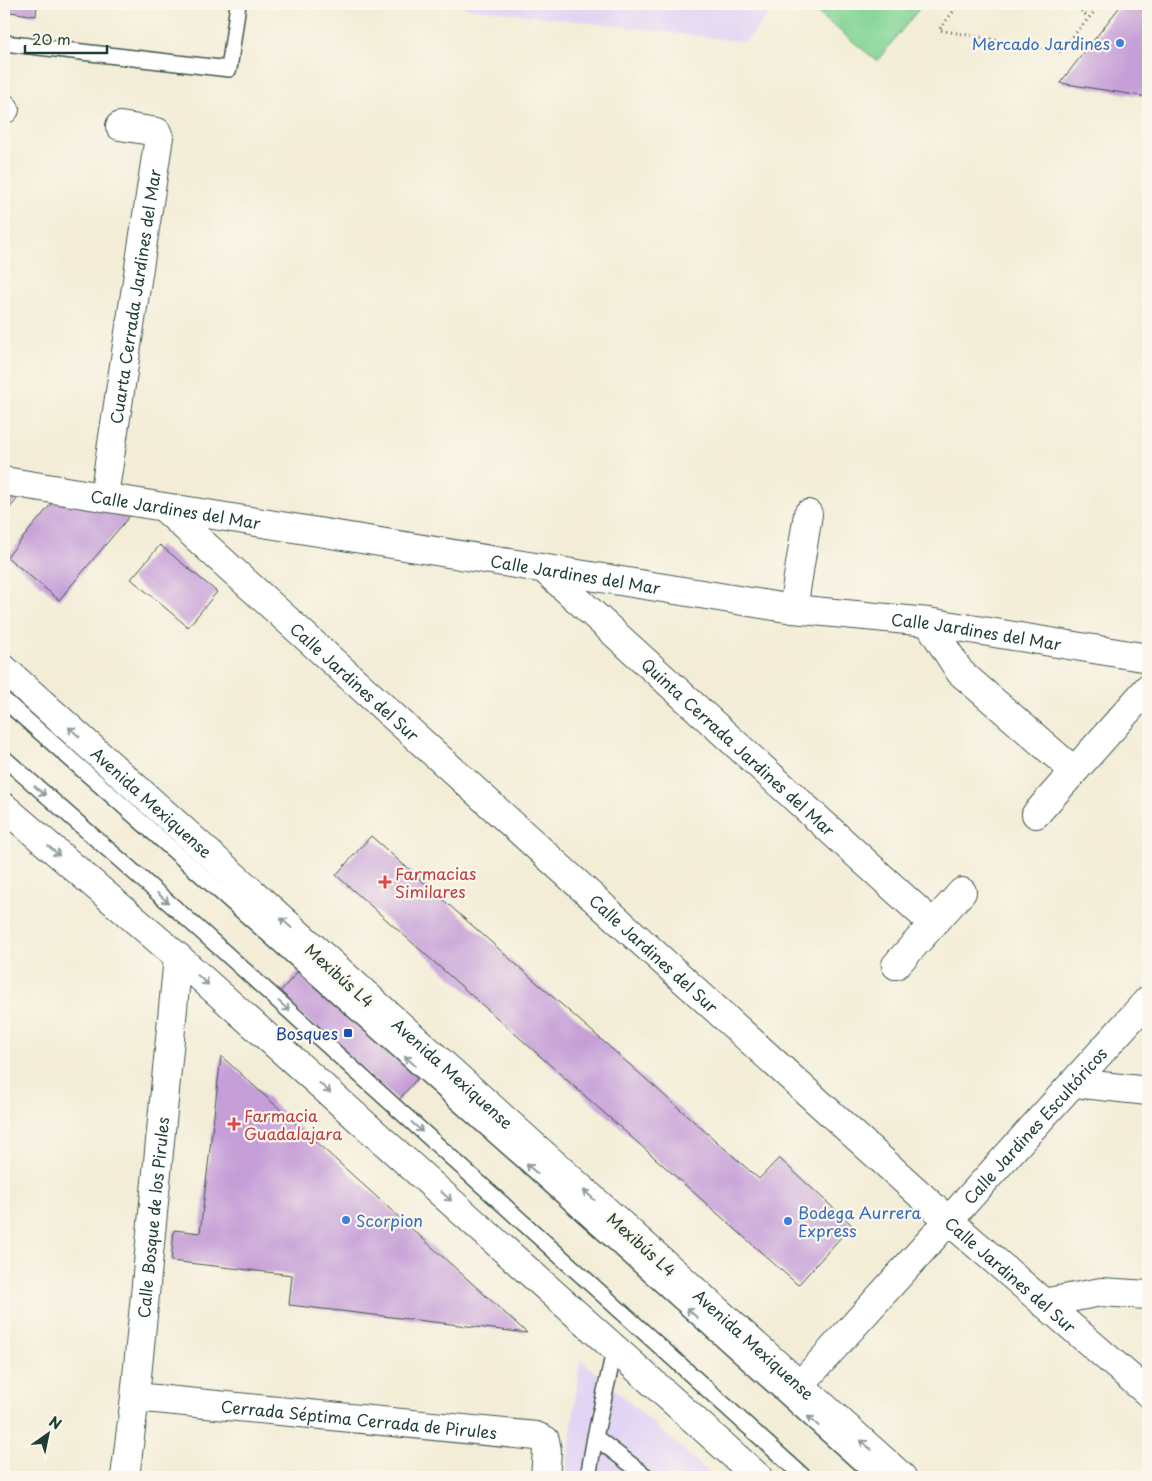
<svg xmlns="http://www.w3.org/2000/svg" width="1152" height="1481" viewBox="0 0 1152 1481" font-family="'Playpen Sans',sans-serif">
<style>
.built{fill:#e1d4f4}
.green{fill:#83d494;stroke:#518864}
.building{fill:#c59dd7}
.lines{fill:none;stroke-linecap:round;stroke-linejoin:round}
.lane-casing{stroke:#3f574c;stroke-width:18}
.street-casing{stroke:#3f574c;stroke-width:30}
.secondary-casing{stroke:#3f574c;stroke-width:30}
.path{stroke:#3f574c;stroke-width:3;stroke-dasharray:1 4;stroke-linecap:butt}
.lane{stroke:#fff;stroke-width:15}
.street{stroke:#fff;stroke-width:28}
.secondary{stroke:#fff;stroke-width:28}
.oneway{stroke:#8f9e9a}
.shop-dot{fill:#3f7fe0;stroke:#fbf7ec;stroke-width:2}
.health-dot{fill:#e0444e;stroke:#fbf7ec;stroke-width:2}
.transit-dot{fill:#1a4fb4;stroke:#fbf7ec;stroke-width:2}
.labels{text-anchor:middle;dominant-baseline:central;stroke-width:4.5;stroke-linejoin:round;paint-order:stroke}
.shop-label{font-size:16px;fill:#366cbe;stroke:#fbf7ec;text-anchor:start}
.street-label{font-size:16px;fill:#1f3d34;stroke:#fbf7ec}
.health-label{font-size:16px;fill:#be3a42;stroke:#fbf7ec;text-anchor:start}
.transit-label{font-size:16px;fill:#164399;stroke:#fbf7ec;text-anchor:end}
</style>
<rect width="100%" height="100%" fill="#fbf7ec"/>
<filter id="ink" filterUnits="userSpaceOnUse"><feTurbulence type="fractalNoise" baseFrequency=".02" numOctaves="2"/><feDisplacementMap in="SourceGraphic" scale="10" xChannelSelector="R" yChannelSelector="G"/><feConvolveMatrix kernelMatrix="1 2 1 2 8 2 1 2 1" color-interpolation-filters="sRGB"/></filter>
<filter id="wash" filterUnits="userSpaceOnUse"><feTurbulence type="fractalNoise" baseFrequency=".0096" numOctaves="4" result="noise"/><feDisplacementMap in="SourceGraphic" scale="20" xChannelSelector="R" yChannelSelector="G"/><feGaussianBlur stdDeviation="1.12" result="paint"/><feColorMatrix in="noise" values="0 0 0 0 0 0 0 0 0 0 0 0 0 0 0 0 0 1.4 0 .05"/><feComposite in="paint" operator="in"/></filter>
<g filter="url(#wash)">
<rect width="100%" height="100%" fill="#f3edd7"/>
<path class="built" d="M439 4H777L746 42Z
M580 1359 714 1477H566Z"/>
<path class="green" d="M819 4H923L877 61 814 10Z"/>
<g id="blocks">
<path class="building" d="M4 4H37L36 16 4 11Z
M1122 4H1148V97L1060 83Z
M4 489 23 492 4 515Z
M57 497 134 511 59 600 7 557Z
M160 545 217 592 188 627 131 579Z
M371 836 759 1179 779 1158 852 1225 798 1285 336 875Z
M300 969 420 1075 398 1101 278 994Z
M221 1056 527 1333 289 1305 292 1275 171 1261 174 1230 200 1233Z"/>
</g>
</g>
<g filter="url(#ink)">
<use href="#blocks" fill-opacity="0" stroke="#3f574c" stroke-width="1"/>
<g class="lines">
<g class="lane-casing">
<path id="lane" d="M4 43 229 69 238 4
M4 700 528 1165 875 1477
M4 758 201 931 804 1477
M615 1347 595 1437 647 1477
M588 1477 595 1437"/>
</g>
<g class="street-casing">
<g id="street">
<path d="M4 109H5"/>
<path id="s1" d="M4 481 793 609 928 622 1148 658"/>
<path id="s2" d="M104 496 159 137 157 132 120 126"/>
<path id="s3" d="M164 508 948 1220 1148 1393"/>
<path id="s4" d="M545 570 932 923"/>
<path d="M793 609 808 514"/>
<path d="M928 622 960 672 1073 770"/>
<path d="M1036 814 1148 688"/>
<path d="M896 965 962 892"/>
<path d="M1074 1083 1148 1091"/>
<path d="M1043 1303 1101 1292 1148 1295"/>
<path id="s5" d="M800 1385 1148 1000"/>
<path id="s6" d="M135 1397 536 1436 545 1440 547 1451 545 1477"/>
</g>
</g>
<g class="secondary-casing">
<g id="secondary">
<path id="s7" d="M4 669 902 1477"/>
<path d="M4 807 178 957 758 1477"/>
<path id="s8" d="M125 1477 135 1397 178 957"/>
</g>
</g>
<path class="path" d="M959 4 939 30 1060 51 1101 4
M1074 4 1088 17"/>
<use href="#lane" class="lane"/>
<use href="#street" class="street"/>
<use href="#secondary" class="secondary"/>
</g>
<defs><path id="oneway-shaft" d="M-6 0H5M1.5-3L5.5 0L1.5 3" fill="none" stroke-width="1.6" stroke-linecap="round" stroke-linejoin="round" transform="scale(1.25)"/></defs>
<g class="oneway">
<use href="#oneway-shaft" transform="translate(74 732) rotate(-138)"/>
<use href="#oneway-shaft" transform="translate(40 791) rotate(41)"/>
<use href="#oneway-shaft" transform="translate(54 851) rotate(41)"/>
<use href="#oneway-shaft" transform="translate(163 898) rotate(41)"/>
<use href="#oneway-shaft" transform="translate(286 923) rotate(-138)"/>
<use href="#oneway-shaft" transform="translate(203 980) rotate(42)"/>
<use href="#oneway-shaft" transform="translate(284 1006) rotate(42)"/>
<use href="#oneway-shaft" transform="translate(410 1061) rotate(-138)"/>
<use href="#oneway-shaft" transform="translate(325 1088) rotate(42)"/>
<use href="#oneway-shaft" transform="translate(417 1127) rotate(42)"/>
<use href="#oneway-shaft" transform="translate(532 1169) rotate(-138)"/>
<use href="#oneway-shaft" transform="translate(589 1195) rotate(-138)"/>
<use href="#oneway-shaft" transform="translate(446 1196) rotate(42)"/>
<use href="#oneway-shaft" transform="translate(692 1313) rotate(-138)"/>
<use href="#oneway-shaft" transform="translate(813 1421) rotate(-138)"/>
<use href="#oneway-shaft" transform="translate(866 1445) rotate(-138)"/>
</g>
</g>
<g class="shop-dot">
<circle cx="1120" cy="43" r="5"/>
<circle cx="346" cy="1220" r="5"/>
<circle cx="788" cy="1221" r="5"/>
</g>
<g class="health-dot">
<path d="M382.5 874.5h5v5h5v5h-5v5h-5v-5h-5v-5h5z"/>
<path d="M231.5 1116.5h5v5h5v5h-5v5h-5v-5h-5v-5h5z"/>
</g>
<rect class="transit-dot" x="343" y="1028" width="10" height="10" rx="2.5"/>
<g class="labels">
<g class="shop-label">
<text x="1110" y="43" text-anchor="end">Mercado Jardines</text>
<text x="798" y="1212">Bodega Aurrera<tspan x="798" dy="18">Express</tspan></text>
<text x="356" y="1220">Scorpion</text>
</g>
<g class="street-label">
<text stroke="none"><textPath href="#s2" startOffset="202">Cuarta Cerrada Jardines del Mar</textPath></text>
<text stroke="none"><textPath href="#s1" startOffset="174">Calle Jardines del Mar</textPath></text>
<text stroke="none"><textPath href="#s1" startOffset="579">Calle Jardines del Mar</textPath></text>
<text stroke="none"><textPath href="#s1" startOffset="984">Calle Jardines del Mar</textPath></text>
<text stroke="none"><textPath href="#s3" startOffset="258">Calle Jardines del Sur</textPath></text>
<text stroke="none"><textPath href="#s4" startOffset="262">Quinta Cerrada Jardines del Mar</textPath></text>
<text stroke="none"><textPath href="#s7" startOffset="199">Avenida Mexiquense</textPath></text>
<text stroke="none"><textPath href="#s3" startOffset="662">Calle Jardines del Sur</textPath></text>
<text transform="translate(340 975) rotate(42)">Mexibús L4</text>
<text stroke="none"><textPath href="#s7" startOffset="604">Avenida Mexiquense</textPath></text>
<text stroke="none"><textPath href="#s5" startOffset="350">Calle Jardines Escultóricos</textPath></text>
<text stroke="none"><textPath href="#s8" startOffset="261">Calle Bosque de los Pirules</textPath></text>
<text transform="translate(642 1244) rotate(42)">Mexibús L4</text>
<text stroke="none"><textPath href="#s3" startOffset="1142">Calle Jardines del Sur</textPath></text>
<text stroke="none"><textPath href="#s7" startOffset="1009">Avenida Mexiquense</textPath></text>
<text stroke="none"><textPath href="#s6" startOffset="225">Cerrada Séptima Cerrada de Pirules</textPath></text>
</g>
<g class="health-label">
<text x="395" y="873">Farmacias<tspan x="395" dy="18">Similares</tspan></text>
<text x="244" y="1115">Farmacia<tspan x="244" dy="18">Guadalajara</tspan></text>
</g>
<g class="transit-label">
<text x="338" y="1033">Bosques</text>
</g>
</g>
<rect width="1152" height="1481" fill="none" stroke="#fbf7ec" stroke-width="20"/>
<g transform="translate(48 1434) rotate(33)" stroke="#fbf7ec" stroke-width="4" paint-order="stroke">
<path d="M0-4L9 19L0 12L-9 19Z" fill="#1f3d34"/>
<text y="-8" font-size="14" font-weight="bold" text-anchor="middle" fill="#1f3d34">N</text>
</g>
<path d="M25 45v8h82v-8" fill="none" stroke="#1f3d34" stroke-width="2.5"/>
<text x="32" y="45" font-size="15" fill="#1f3d34" stroke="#fbf7ec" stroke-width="4" paint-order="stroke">20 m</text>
</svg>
